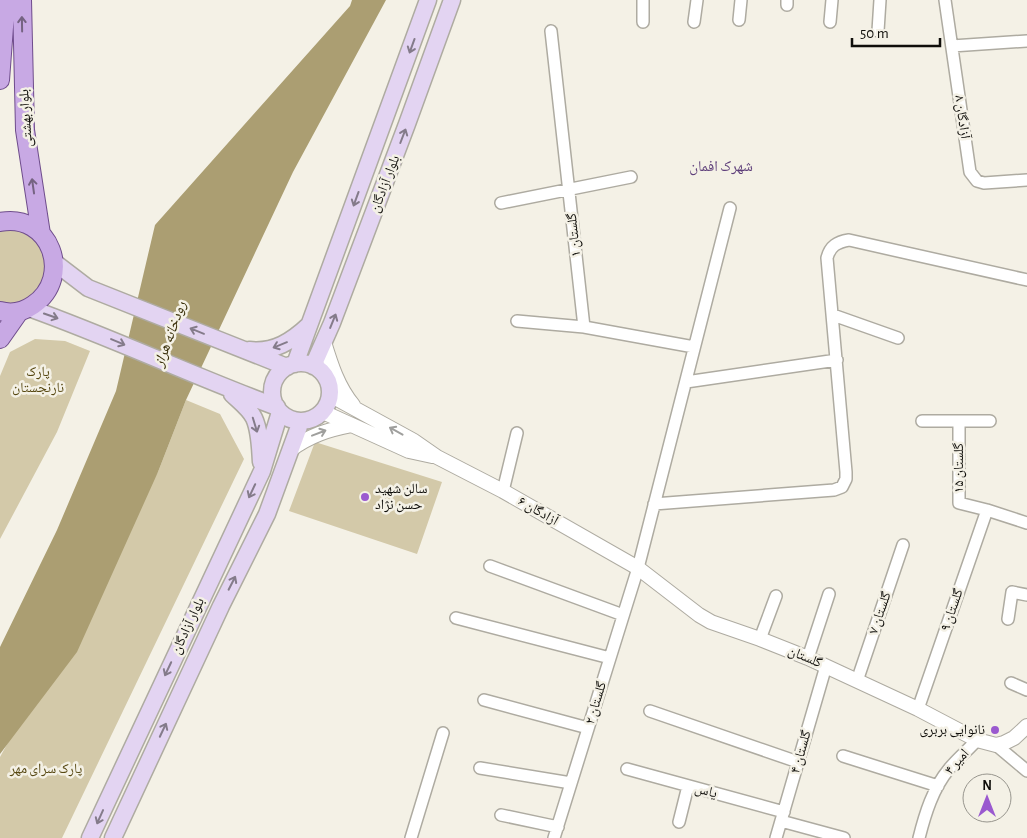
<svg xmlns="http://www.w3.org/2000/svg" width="1027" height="838" viewBox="0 0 1027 838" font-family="'Alegreya Sans','Noto Naskh Arabic',sans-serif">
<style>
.green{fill:#d3c9a9}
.water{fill:#ab9e72}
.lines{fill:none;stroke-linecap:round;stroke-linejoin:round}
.minor-casing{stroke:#aeaba1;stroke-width:14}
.tertiary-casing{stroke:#aeaba1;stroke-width:16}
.secondary-casing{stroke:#aeaba1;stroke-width:19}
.primary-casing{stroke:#6f4d8c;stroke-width:20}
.minor{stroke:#fff;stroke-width:11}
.tertiary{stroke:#fff;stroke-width:14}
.secondary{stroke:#e3d4f2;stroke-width:16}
.primary{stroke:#c8a9e4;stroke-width:18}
.oneway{stroke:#756382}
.oneway2{stroke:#847b8a}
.oneway3{stroke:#9f9f9d}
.poi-dot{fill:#9a59cf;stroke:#f4f1e6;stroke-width:2}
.labels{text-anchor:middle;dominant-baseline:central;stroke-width:5;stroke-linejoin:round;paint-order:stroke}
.street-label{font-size:14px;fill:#0f0e0a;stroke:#f4f1e6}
.park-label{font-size:14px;fill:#574812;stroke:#f4f1e6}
.poi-label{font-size:14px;fill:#0f0e0a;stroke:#f4f1e6;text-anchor:start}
.neighbourhood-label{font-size:15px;fill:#5e3f7a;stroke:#f4f1e6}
.water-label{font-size:15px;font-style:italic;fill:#3b310c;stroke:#f4f1e6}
</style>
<rect width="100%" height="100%" fill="#f4f1e6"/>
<path class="green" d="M0 222 41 234 49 289 0 311Z
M35 339 65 341 90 351 57 432 0 539V376L10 352Z
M186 400 220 414 244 459 62 838H0V757L158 472Z
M315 442 442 482 417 554 289 511Z"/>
<path class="water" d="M352 0H386L293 172 186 400 158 472 77 652 0 754V647L57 530 116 391 155 225 350 6Z"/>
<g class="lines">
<g class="minor-casing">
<path id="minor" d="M945 0 970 172 977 181 984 183 1027 180
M787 5V0
M739 20 741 0
M643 22V0
M694 22 697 0
M830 22 832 0
M551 31 584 327 694 347
M878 31 880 0
M952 46 1027 41
M501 203 631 177
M833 315 898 338
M517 321 584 327
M686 382 837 360
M922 421H990
M959 421V503L987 510 1027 523
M503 491 517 433
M654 504 834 490 842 487 846 479V472L827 258C830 246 837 242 849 240L1027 280
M490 566 623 615
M456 618 610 658
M1008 619 1012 592 1027 595
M760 639 776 596
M808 658 829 594
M857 681 903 545
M1011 683 1027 690
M484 700 588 728
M918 709 987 510
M650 711 798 762
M996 745 1027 771
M843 756 938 786
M480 768 571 783
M627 769 784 812
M501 815 558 827
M781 821 844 838
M679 822 688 786
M411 838 443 733
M554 838 638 568 730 208
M776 838 826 666
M919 838C925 814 933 788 949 769 957 759 968 750 977 740"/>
</g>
<g class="tertiary-casing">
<path id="tertiary" d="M324 342C331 365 338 387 353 405
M330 395 414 441 437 457 503 491 638 568 699 615 711 622 760 639 808 658 918 709 977 740 996 745 1004 743 1014 738 1027 726
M323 412 409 451 432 456
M290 450C311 435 327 430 352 425"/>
</g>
<g class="secondary-casing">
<path id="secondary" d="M54 262 88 288 287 367
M29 308C113 338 193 376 277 407
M249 350C274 353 292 341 309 325
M272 392a29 29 0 1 1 58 0a29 29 0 1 1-58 0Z
M295 364 428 0
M313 366 332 323 407 124 452 0
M232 394C239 401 249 408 254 418 260 431 260 448 261 462
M90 838 262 471 280 412
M113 838 221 606 267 514 301 421"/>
</g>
<g class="primary-casing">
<path id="primary" d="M22 0 25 130 41 234
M0 80 6 0
M0 222C50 212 74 277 33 305 23 312 11 314 0 311
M0 339 19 312"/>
</g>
<use href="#minor" class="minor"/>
<use href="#tertiary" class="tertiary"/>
<use href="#secondary" class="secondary"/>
<use href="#primary" class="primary"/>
</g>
<defs><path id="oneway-shaft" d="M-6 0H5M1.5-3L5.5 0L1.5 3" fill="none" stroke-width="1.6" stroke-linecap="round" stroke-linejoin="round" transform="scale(1.25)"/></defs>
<g class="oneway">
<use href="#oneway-shaft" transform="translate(22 24) rotate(-91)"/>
<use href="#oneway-shaft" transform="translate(33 186) rotate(-98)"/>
</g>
<g class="oneway2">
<use href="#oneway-shaft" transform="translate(412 46) rotate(110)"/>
<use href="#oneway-shaft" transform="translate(403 136) rotate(-69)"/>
<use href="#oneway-shaft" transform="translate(356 199) rotate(110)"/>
<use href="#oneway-shaft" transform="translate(51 316) rotate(19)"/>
<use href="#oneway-shaft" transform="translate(333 321) rotate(-68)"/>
<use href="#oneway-shaft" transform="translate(197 331) rotate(-158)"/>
<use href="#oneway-shaft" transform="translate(118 342) rotate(23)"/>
<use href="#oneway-shaft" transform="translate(280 345) rotate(158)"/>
<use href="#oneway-shaft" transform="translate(255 425) rotate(73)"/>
<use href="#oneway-shaft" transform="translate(252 491) rotate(115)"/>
<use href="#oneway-shaft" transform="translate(232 583) rotate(-63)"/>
<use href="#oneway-shaft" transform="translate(168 669) rotate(115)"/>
<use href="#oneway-shaft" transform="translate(163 730) rotate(-65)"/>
<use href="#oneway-shaft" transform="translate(100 817) rotate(114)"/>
</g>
<g class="oneway3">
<use href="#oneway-shaft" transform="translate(396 431) rotate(-151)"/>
<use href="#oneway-shaft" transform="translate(319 433) rotate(-21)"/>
</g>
<g class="poi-dot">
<circle cx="365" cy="497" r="5"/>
<circle cx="995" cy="730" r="5"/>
</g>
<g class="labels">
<g class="street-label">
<text transform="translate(962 117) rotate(82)">آزادگان ۸</text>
<text transform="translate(26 118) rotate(-94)">بلوار بهشتی</text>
<text transform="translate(385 184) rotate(-69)">بلوار آزادگان</text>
<text transform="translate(574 235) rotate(-96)">گلستان ۱</text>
<text transform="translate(959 468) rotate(-90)">گلستان ۱۵</text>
<text transform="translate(538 511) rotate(30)">آزادگان ۶</text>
<text transform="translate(952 610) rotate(-71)">گلستان ۹</text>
<text transform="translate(880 613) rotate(-71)">گلستان ۷</text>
<text transform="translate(188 626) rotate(-65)">بلوار آزادگان</text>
<text transform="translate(805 657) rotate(23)">گلستان</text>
<text transform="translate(596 703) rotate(-73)">گلستان ۲</text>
<text transform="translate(801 752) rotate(-74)">گلستان ۴</text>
<text transform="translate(957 762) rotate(-49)">امیر ۴</text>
<text transform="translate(706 791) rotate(15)">یاس</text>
</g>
<g class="park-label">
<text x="38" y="372">پارک<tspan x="38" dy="16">نارنجستان</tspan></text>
<text x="46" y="769">پارک سرای مهر</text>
</g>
<g class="poi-label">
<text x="375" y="489">سالن شهید<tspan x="375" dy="16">حسن نژاد</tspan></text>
<text x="985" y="730" text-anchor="end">نانوایی بربری</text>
</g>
<g class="neighbourhood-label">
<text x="721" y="166">شهرک افمان</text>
</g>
<g class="water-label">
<text transform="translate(170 334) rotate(-70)">رودخانه هراز</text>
</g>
</g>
<g transform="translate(987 798)"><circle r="24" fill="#f4f1e6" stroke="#98968e"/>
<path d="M0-4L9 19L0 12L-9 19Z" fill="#9a59cf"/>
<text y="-8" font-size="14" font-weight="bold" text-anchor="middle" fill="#0f0e0a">N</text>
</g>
<path d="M852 38v8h88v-8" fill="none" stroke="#0f0e0a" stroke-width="2.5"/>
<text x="860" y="38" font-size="15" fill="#0f0e0a" stroke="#f4f1e6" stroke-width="4" paint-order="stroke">50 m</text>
</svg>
